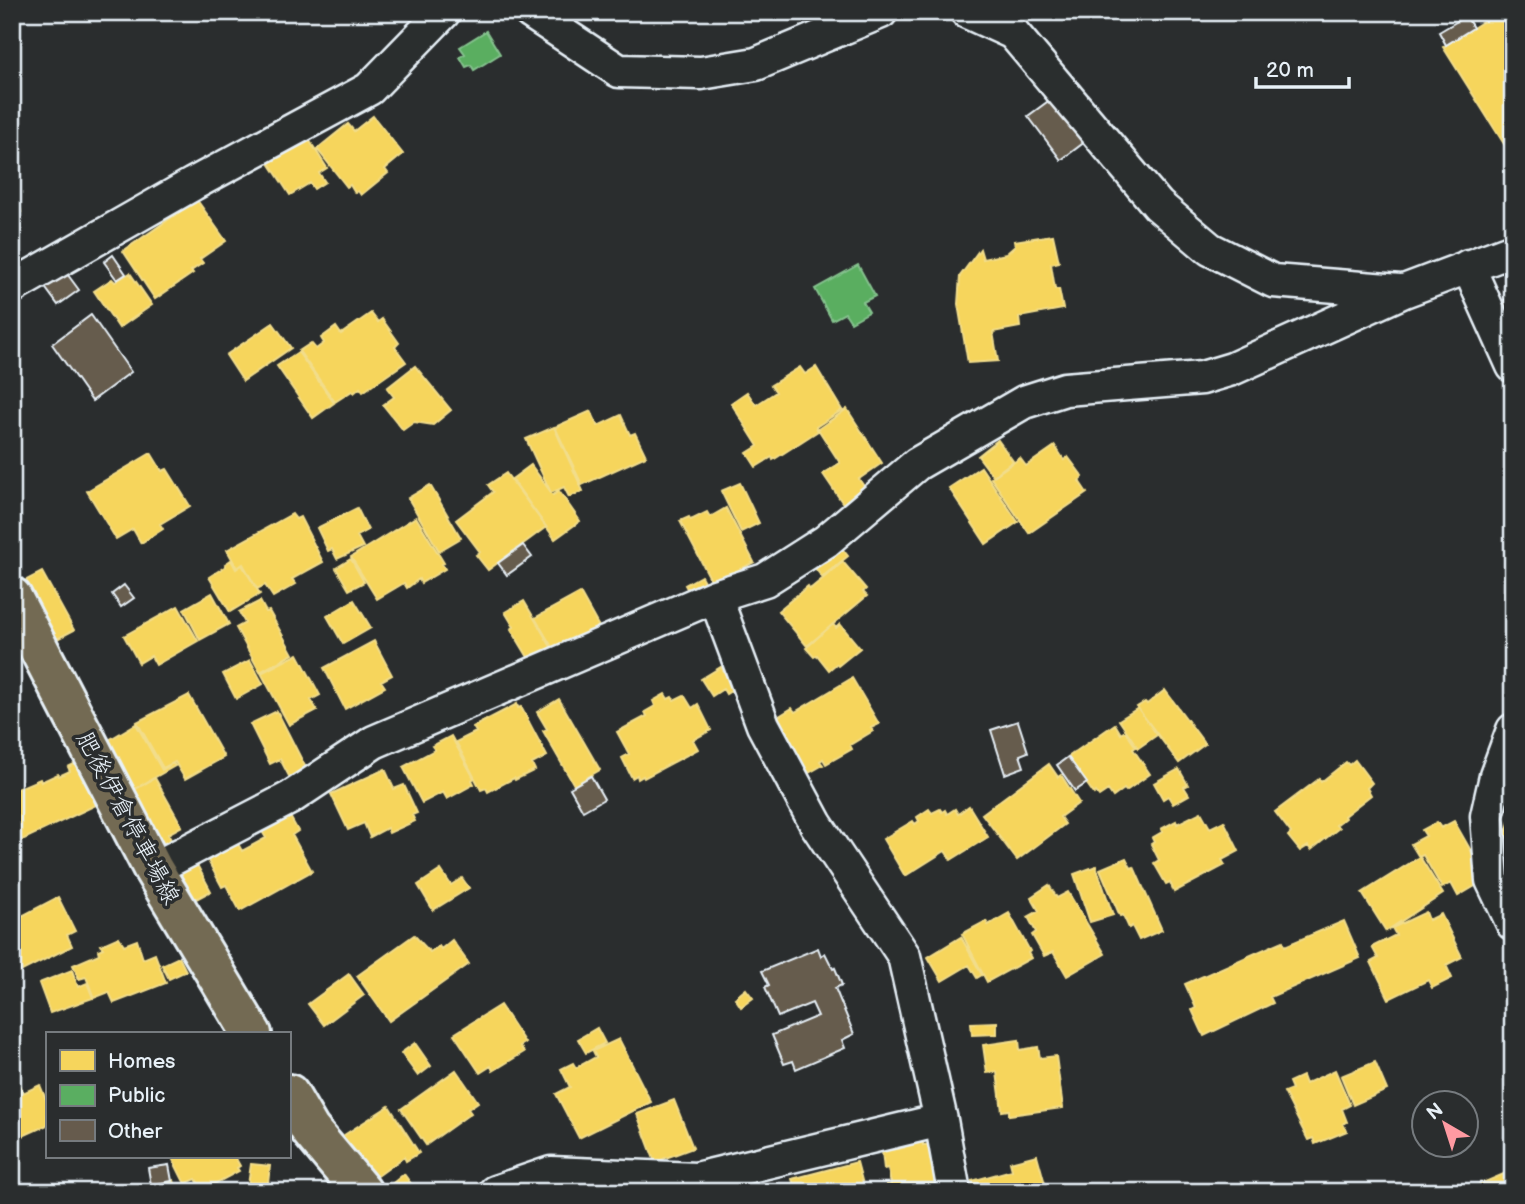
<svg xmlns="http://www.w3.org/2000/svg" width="1525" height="1204" viewBox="0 0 1525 1204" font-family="'Balsamiq Sans','Klee One',sans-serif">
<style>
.homes{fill:#f6d55c;stroke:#f2dd8b;stroke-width:2}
.public{fill:#5aae61;stroke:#85c28e;stroke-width:2}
.building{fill:#665b4d;stroke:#e8f1f8;stroke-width:2}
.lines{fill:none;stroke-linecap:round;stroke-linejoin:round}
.minor-casing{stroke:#e8f1f8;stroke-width:37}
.major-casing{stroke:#e8f1f8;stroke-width:44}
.minor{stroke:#2a2d2e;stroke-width:32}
.major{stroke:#736b52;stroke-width:38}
.labels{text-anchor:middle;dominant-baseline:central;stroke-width:7;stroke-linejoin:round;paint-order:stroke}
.street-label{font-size:24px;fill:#e8f1f8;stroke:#2a2d2e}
</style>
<rect width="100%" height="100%" fill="#2a2d2e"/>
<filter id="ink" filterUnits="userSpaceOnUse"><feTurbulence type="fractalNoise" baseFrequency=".0143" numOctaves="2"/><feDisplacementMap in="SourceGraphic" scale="14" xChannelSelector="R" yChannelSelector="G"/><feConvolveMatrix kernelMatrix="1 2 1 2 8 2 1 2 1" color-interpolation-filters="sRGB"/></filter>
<g filter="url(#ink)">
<path class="homes" d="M1498 12H1513V158L1443 47Z
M373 116 403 154 385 169 388 173 361 195 358 191 355 193 350 185 347 187 317 149 348 124 354 131Z
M308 138 327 168 319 173 325 182 314 189 310 183 290 195 269 163Z
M12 171 21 212 12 214Z
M197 200 226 241 200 259 203 263 191 271 193 273 155 299 123 251Z
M1053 235 1059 262 1051 264 1055 289H1059L1063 309 1019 317 1020 327 993 332 998 361 968 363 958 304 960 276 980 249 983 259 1006 254 1015 246 1014 241Z
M130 273 152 305 119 328 94 291 112 279 115 282Z
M371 313 378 322 382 319 399 343 395 347 406 362 363 392 360 388 354 393 352 391 335 402 299 351 311 343 316 349 324 343 321 338 336 327 341 334Z
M273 323 291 348 243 381 226 355Z
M298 352 334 403 313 418 277 366Z
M415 366 451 410 433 425 414 422 403 430 383 405 394 397 387 388Z
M800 367 805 374 816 367 842 410 816 427 818 431 773 460 772 457 756 467 747 453 758 446 731 403 747 392 756 405 776 392 771 385Z
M847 409 882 463 859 479 867 491 844 505 823 474 840 463 818 429Z
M591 411 598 426 621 415 630 435 635 433 646 456 582 485 555 427Z
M554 427 583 491 569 497 564 487 551 493 526 439Z
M998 440 1013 461 993 476 978 456Z
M1055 446 1064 460 1068 457 1083 477 1079 481 1087 493 1029 533 991 478 1020 458 1026 466Z
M151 453 162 471 167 469 190 506 160 524 163 529 141 543 133 529 116 539 87 491Z
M531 465 553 495 559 491 580 521 555 539 512 479Z
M981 467 1018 522 986 544 949 488Z
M506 473 546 527 488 570 476 555 480 552 456 520 493 492 488 485Z
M740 483 759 523 741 532 721 491Z
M430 485 461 538 439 551 408 498Z
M357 508 368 530 357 536 363 547 337 559 332 549 328 551 317 528Z
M726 508 754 562 713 584 680 521 689 517 691 520 707 512 710 517Z
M292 514 296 519 300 517 323 562 292 579 296 584 273 597 265 585 257 589 243 564 237 568 227 550Z
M416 517 444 563 442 564 445 569 421 583 419 579 407 588 404 583 377 599 351 557Z
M837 542 848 556 822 577 811 563Z
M351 559 364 582 349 590 336 568Z
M231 560 236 569 242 565 260 594 230 612 209 577 226 566 225 564Z
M843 562 866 589 863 592 867 596 807 646 778 611 808 586 810 589Z
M42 572 74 630 44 646 13 587Z
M701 576 711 594 695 603 685 585Z
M212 593 229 624 200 640 184 609Z
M580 593 603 634 559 659 535 618Z
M354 600 371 628 343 644 327 616Z
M260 601 266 612 269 611 293 654 260 672 236 628 245 623 239 612Z
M524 601 558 659 537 672 511 629 514 627 505 612Z
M178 606 198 641 156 665 151 656 139 663 124 636Z
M833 624 836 628 840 624 860 648 838 666 836 664 829 670 817 655 814 657 806 648Z
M374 641 392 675 381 681 385 687 345 709 324 668Z
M298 654 320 695 311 700 317 710 289 725 261 673Z
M250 660 263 684 236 699 223 674Z
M721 667 734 689 726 694 723 689 712 696 701 679Z
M852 678 879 724 871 728 873 731 850 745 852 749 826 764 823 759 820 761 823 765 809 773 776 718 792 708 795 712Z
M1165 690 1205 744 1179 763 1137 707 1145 702 1147 704Z
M665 694 668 699 672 697 674 700 684 695 692 708 698 704 711 730 693 740 698 749 644 778 643 776 638 779 637 775 632 778 622 758 629 754 617 732 647 716 645 712 655 706 653 701Z
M189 695 224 757 185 779 175 762 163 768 137 722Z
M559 699 600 770 574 785 543 731 547 729 537 712Z
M517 704 518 708 521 707 547 756 532 764 535 770 515 780 514 778 488 792 486 788 481 790 456 742 476 732 473 727Z
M1138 708 1157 735 1138 748 1119 720Z
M277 711 308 772 291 780 280 759 270 764 250 724Z
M136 724 162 770 173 763 175 766 129 792 102 744Z
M1115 724 1121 734 1125 731 1136 747 1133 749 1150 774 1126 791 1124 789 1113 797 1108 790 1099 796 1096 792 1094 794 1068 757Z
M451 736 474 778 472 780 474 784 447 799 443 792 422 803 403 767 435 750 432 746Z
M1355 760 1372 783 1367 788 1371 795 1344 816 1345 818 1336 825 1339 828 1311 850 1308 846 1300 851 1288 836 1291 833 1275 812 1319 779 1321 782 1346 762 1349 765Z
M78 762 98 804 18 842 12 828V791L40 779 41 782 58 774 59 776 70 771 68 767Z
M1049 764 1058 777 1061 775 1079 803 1060 817 1065 824 1017 860 982 814Z
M385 769 394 789 404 785 417 813 412 815 415 821 389 833 387 828 370 837 364 823 348 830 331 794Z
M1179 769 1188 785 1184 787 1189 795 1173 804 1168 796 1163 799 1154 783Z
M155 778 182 826 168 834 175 847 166 853 129 793Z
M969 806 988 837 951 860 945 851 905 876 883 839 913 821 915 824 919 821 917 817 929 809 932 813 940 809 942 812 945 810 947 814 955 809 958 814Z
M1513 809V839L1505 837Z
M1201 812 1210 828 1224 821 1239 851 1222 860 1225 865 1174 892 1170 882 1166 884 1154 863 1159 860 1151 844 1154 842 1152 838 1162 832 1161 829 1176 821 1177 824Z
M288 813 298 831 292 835 312 871 240 911 226 885 222 887 206 857 236 840 242 851 266 838 260 828Z
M1454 821 1487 879 1458 896 1451 883 1442 888 1423 855 1419 857 1411 844 1426 836 1422 830 1437 822 1441 828Z
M1420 857 1443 894 1386 931 1362 893Z
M1126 858 1131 868 1134 867 1162 930 1139 940 1132 926 1129 928 1123 915 1120 916 1100 869Z
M196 863 211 891 189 903 174 876Z
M1096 866 1113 915 1090 922 1074 874Z
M441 870 451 885 462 878 469 888 433 910 418 885Z
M1049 885 1057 898 1068 892 1105 954 1067 976 1053 952 1044 956 1032 935 1036 932 1028 917 1039 911 1031 897Z
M58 897 75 931 67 935 72 946 16 974 12 967V921Z
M1426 912 1429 920 1441 914 1462 957 1446 965 1452 978 1432 988 1428 980 1389 999 1371 962 1378 958 1372 947 1396 935 1392 928Z
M1009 913 1030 951 1028 953 1031 958 987 982 962 934 986 921 988 925Z
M1344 921 1360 958 1270 997 1273 1003 1204 1036 1192 1010 1196 1008 1185 984 1283 941 1285 946Z
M414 935 430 952 439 946 441 949 452 940 469 964 389 1021 357 976Z
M119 937 124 945 137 940 143 959 155 954 166 983 114 1003 109 992 94 998 86 977 79 979 73 965 99 954 98 950 103 948 101 945Z
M961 937 982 975 977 978 969 965 942 981 928 957Z
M179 957 186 971 169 979 162 965Z
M72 970 78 987 87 983 93 998 50 1013 39 983Z
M349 974 364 995 324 1025 308 1004Z
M746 989 753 998 741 1007 735 998Z
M500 1005 525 1043 520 1046 524 1052 493 1071 491 1066 480 1073 454 1034Z
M997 1022V1034L972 1035 971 1023Z
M597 1028 605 1043 586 1053 578 1039Z
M619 1039 651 1102 579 1138 556 1094 570 1087 561 1069 573 1063 576 1068 596 1057 593 1051Z
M1019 1040 1020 1050 1038 1047 1040 1058 1056 1056 1063 1108 1009 1115V1110L1002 1111 997 1072 987 1073 983 1045Z
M415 1043 431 1066 418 1076 401 1053Z
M1375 1062 1387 1090 1353 1105 1341 1076Z
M456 1070 478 1102 468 1109 471 1113 426 1145 401 1109Z
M1335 1070 1350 1105 1342 1109 1347 1122 1343 1124 1347 1131 1315 1144 1313 1138 1308 1140 1284 1092 1292 1089 1289 1082 1302 1076 1305 1084Z
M15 1077 23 1093 40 1085 47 1102V1125L12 1141V1079Z
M674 1100 693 1148 655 1162 637 1114Z
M389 1106 419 1153 406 1161 404 1157 372 1180 349 1144 343 1147 338 1139Z
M923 1140V1145L930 1144 944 1190 888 1192 887 1185H891L888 1168 884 1169 882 1151 904 1148 903 1143Z
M1037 1155 1047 1191 975 1192 972 1181 1012 1170 1010 1162Z
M178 1157H235L240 1166 237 1168 239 1171 207 1188 205 1184 200 1186 196 1179 185 1184 173 1160Z
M857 1162 865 1192H796L792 1179Z
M251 1164 270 1166 267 1192H247Z
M1513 1170V1192H1481L1478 1185Z
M404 1174 417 1192H382Z
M174 1180 177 1192H120L172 1181Z"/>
<path class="public" d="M486 31 500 54 474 70 471 65 466 67 460 57 465 54 460 47Z
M858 265 875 296 863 302 869 312 851 322 845 313 832 320 815 289Z"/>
<path class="building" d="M1466 16 1473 28 1446 45 1439 32Z
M1058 94 1090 138 1061 160 1028 116Z
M113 255 126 274 117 280 104 262Z
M65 271 79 290 58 305 44 286Z
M1509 298 1513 315 1503 319 1497 303Z
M91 315 131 372 92 401 52 344Z
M523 545 532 557 507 575 498 563Z
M124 585 134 598 121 607 112 594Z
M1018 721 1028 752 1020 755 1024 767 1005 774 991 730Z
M1068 757 1087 783 1075 791 1057 765Z
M591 776 604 799 583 811 570 788Z
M818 948 821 956 825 953 833 969 835 968 842 985 835 988 854 1034 842 1040 845 1048 796 1069 793 1061 784 1064 772 1035 818 1016 812 1003 778 1017 765 987 769 985 762 971Z
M169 1165 172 1181 151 1185 148 1168Z"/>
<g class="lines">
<g class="minor-casing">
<path id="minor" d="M530 12 619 71 701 73 756 64 881 12
M967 12 1013 33 1158 205 1210 249 1273 281 1400 291
M1468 266 1513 366
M12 287 193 184 369 89 444 12
M715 596 763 725 816 824 904 956 941 1120 954 1192
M1513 730 1496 776 1487 816 1492 880 1513 924
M153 869 290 798 374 742 715 596 765 580 826 541 917 464 1024 402 1065 389 1202 378 1232 369 1404 291 1513 250
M495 1192 551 1173 696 1179 941 1120"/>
</g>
<g class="major-casing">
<path id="major" d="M12 597 153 869 252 1034
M289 1094 310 1130 362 1192"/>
</g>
<use href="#minor" class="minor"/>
<use href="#major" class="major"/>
</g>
</g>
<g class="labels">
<g class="street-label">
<text transform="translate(128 818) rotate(62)">肥後伊倉停車場線</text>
</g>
</g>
<rect width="1525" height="1204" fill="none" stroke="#2a2d2e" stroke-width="42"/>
<rect x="21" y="21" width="1483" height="1162" fill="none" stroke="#e8f1f8" stroke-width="2.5" filter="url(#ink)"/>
<rect x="46" y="1032" width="245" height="126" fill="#2a2d2e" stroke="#767b7f" stroke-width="2"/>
<rect x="60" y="1050" width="35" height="21" fill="#f6d55c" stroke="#767b7f" stroke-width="2"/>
<text x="108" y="1068" font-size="21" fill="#e8f1f8">Homes</text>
<rect x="60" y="1085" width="35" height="21" fill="#5aae61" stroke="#767b7f" stroke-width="2"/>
<text x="108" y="1102" font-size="21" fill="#e8f1f8">Public</text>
<rect x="60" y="1120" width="35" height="21" fill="#665b4d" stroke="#767b7f" stroke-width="2"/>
<text x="108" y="1138" font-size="21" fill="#e8f1f8">Other</text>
<g transform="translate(1445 1124) rotate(321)"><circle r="33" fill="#2a2d2e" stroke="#767b7f" stroke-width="2"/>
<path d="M0-5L12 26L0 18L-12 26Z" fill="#ff9aa2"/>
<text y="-10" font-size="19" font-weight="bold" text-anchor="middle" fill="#e8f1f8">N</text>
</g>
<path d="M1256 77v10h93v-10" fill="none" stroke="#e8f1f8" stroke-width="3.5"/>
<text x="1266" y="77" font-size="21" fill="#e8f1f8" stroke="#2a2d2e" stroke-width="5" paint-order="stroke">20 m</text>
</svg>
